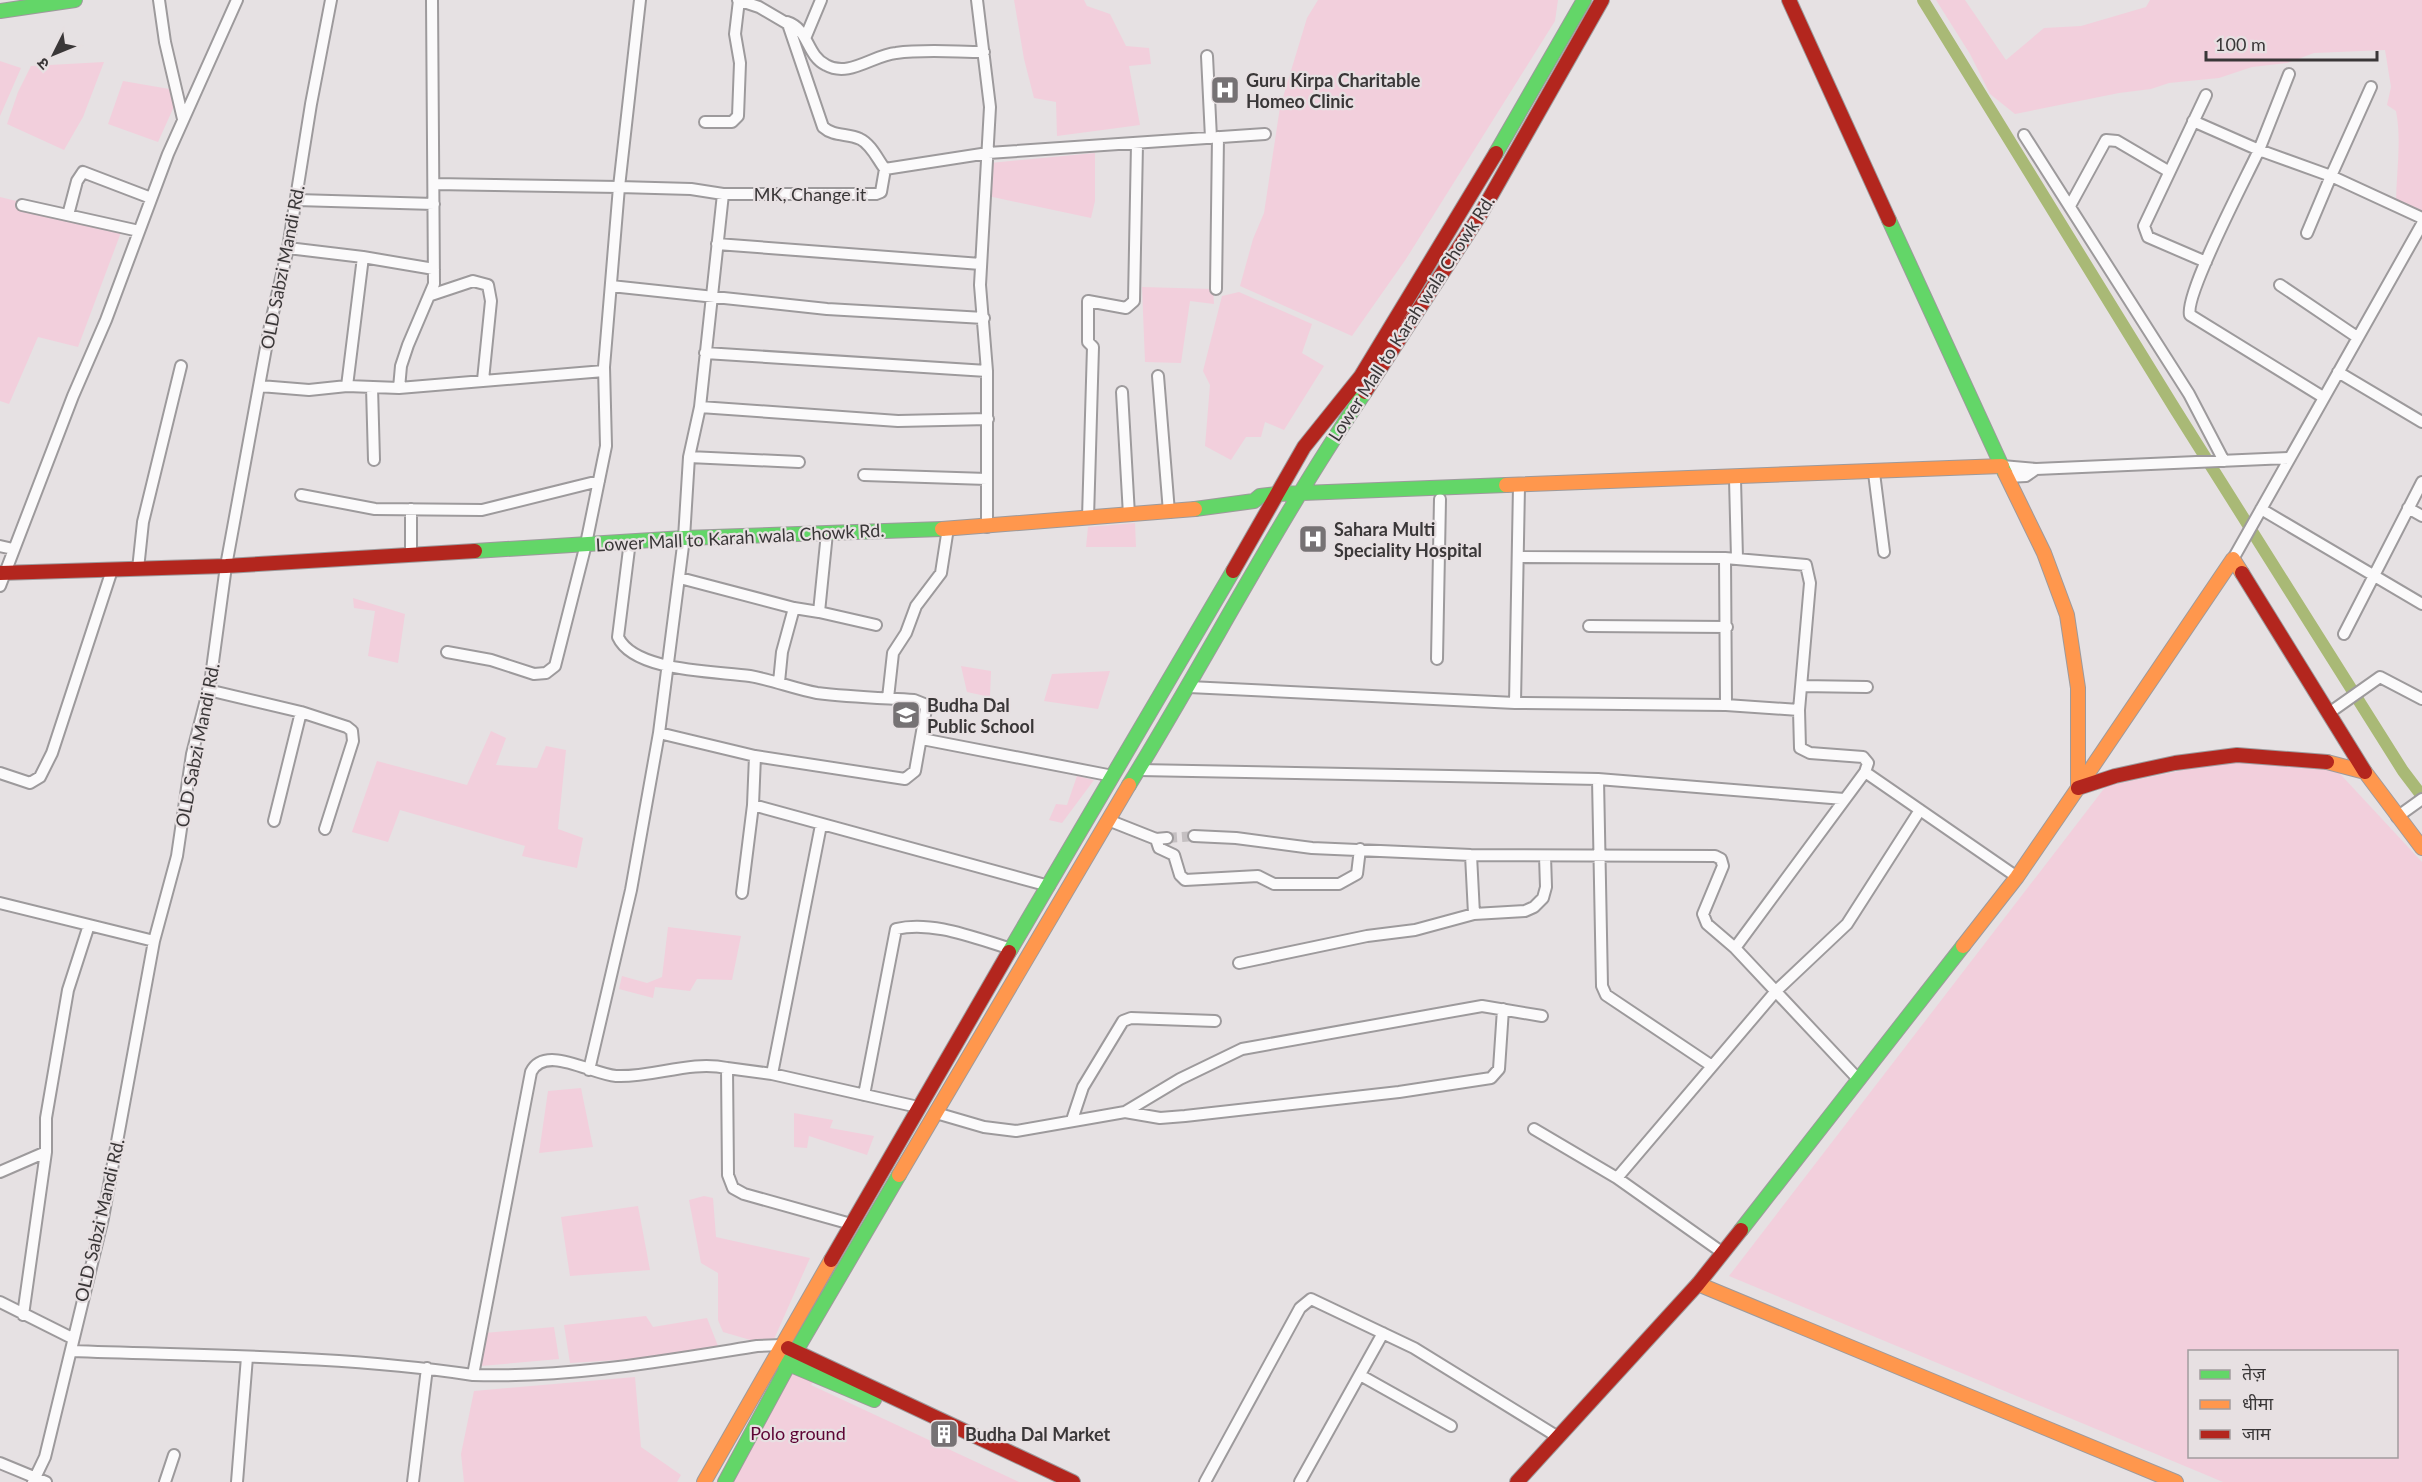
<svg xmlns="http://www.w3.org/2000/svg" width="2422" height="1482" viewBox="0 0 2422 1482" font-family="Lato,'Noto Sans Devanagari',sans-serif">
<style>
.green{fill:#f2cfdc;fill-rule:evenodd}
.lines{fill:none;stroke-linecap:round;stroke-linejoin:round}
.canal{stroke:#a9b976;stroke-width:12}
.street-tunnel{stroke:#c4bfc1;stroke-width:10;stroke-dasharray:10 5;stroke-linecap:butt}
.street-casing{stroke:#9d9a9c;stroke-width:14}
.fast-casing{stroke:#9d9a9c;stroke-width:16}
.slow-casing{stroke:#9d9a9c;stroke-width:16}
.jam-casing{stroke:#9d9a9c;stroke-width:16}
.street{stroke:#fbfafb;stroke-width:10}
.fast{stroke:#63d668;stroke-width:14}
.slow{stroke:#ff974d;stroke-width:14}
.jam{stroke:#b3261e;stroke-width:14}
.labels{text-anchor:middle;dominant-baseline:central;stroke-width:4.5;stroke-linejoin:round;paint-order:stroke}
.poi-label{font-size:18px;font-weight:bold;fill:#3a3738;stroke:#e7e0e2;text-anchor:start}
.street-label{font-size:18px;fill:#3a3738;stroke:#e7e0e2}
.park-label{font-size:18px;fill:#5d0434;stroke:#e7e0e2}
</style>
<rect width="100%" height="100%" fill="#e6e1e3"/>
<path class="green" d="M1014 0H1084L1087 6 1110 14 1126 46 1149 48 1151 64 1129 66 1140 125 1057 136 1056 102 1034 98 1024 59Z
M1318 0H1558L1555 21 1406 259 1352 336 1240 286 1253 239 1264 213 1280 107 1307 18Z
M1936 0H1965L2006 60 2044 28 2081 26 2146 7 2150 0H2422V213L2396 205C2396 173 2402 142 2396 111L2387 105 2391 87 2385 50 2314 53 2287 63 2252 67 2219 78 2169 83 2151 89 2119 93 2015 114 1990 94 1970 54Z
M0 61 21 68 0 116Z
M104 62 83 117 64 150 7 124 18 92 31 66Z
M123 81 181 91 158 142 108 124Z
M1095 153V201L1091 218 988 196 990 163Z
M0 197 123 227 78 347 38 337 9 404 0 401Z
M1142 287 1213 289 1214 304 1190 301 1181 363 1145 362Z
M1239 292 1312 324 1302 353 1324 366 1284 430 1265 422 1261 437H1246L1231 460 1205 446 1210 385 1203 371 1222 296Z
M1135 523 1136 547H1086L1088 527Z
M353 598 405 614 398 663 368 656 375 611 354 608Z
M961 666 991 671 990 697 967 692Z
M1110 671 1098 709 1044 701 1052 674Z
M491 731 506 738 496 765 537 768 546 746 566 750 558 829 583 838 577 868 522 856 525 846 400 810 388 842 352 832 377 761 467 785Z
M2233 760 2330 763 2422 862V1482H2223L1729 1276 2106 786ZM2190 1352H2396V1456H2190Z
M1077 776 1094 780 1062 823 1049 820 1056 804 1067 805Z
M668 927 741 936 732 980 697 979 690 991 655 987 653 998 619 989 622 976 647 983 662 977Z
M581 1088 593 1147 539 1153 548 1091Z
M794 1113 833 1120 830 1128 874 1136 867 1155 809 1136 807 1148 794 1147Z
M704 1196 713 1198 716 1237 810 1258 771 1346 723 1332 718 1320V1273L701 1263 689 1200Z
M638 1206 650 1270 570 1276 561 1217Z
M646 1316 653 1327 707 1318 718 1346 649 1358 570 1363 564 1325Z
M554 1327 559 1359 481 1366 484 1333Z
M783 1358 816 1377 811 1385 1019 1482H716Z
M635 1377 641 1447 681 1475 677 1482H464L461 1454 474 1391Z"/>
<g class="lines">
<path class="canal" d="M1923 0 2175 409 2403 771 2422 796"/>
<path class="street-tunnel" d="M1167 838 1194 836"/>
<g class="street-casing">
<path id="street" d="M159 0 165 42 183 119
M640 0 619 187 691 189 723 194H876L881 192 885 169C878 160 871 144 860 139 848 133 834 137 823 127L788 24 759 7 738 0
M977 0 990 107 980 285 987 371V527
M788 24 787 22C809 29 806 55 826 65 849 78 873 55 896 53 925 49 955 52 984 52
M806 36 821 0
M1207 56 1211 138
M2289 74 2259 150 2331 176 2307 233
M2371 87 2331 176 2422 218
M2206 95 2144 226 2148 237 2206 262
M2193 121 2259 150C2247 176 2184 295 2190 315L2323 397
M705 122H732L738 116 740 63 735 34 739 0
M2024 135 2189 394 2224 461
M885 169 988 153 1265 134
M434 184 619 187 604 367 606 446 586 544 555 666 546 673 534 674 491 660 447 652
M297 200 434 204
M2071 204 2106 140 2117 141 2168 171
M22 205 139 231
M68 215 77 181 83 172 151 198
M717 244 981 264
M288 248 363 257 347 386 399 388 604 371
M363 257 434 269
M2280 285 2357 337
M611 286 827 309 984 318
M1216 289 1218 137
M431 295 473 281 488 285 491 301 483 380
M705 353 987 371
M2338 372 2422 422
M1158 376 1169 512
M260 386 309 390 347 386
M372 387 374 460
M399 388 401 366 408 345 434 284 432 0
M1122 392 1129 515
M700 407 898 421 988 419
M689 457 799 462
M2002 466 2036 469 2290 458
M1874 473 1884 552
M864 475 987 479
M2007 477 2026 476 2036 469
M1735 479 1737 558
M301 495 375 509 482 510 599 481
M2408 508 2422 516
M411 509V555
M2261 509 2422 604
M1088 518 1093 347 1088 342V301L1126 308 1134 301 1137 144
M827 533 819 612 876 625
M630 541 618 637C634 672 716 671 750 676 773 680 795 689 817 693 849 697 882 698 914 700L924 704 926 709 915 771 905 779 755 756 659 733
M0 546 13 549
M1518 557 1725 558 1806 565 1810 583 1799 710 1800 748 1810 753 1863 757 1868 763 1865 772 2017 877
M1725 558 1726 705
M2233 559 2422 224
M138 569 143 522 181 366
M680 578 794 608 819 612
M0 586 73 396 106 320 168 154 237 0
M1589 626 1727 627
M2344 634 2422 482
M1437 659 1440 499
M779 682 782 652 794 608
M1801 686 1867 687
M1189 687 1515 703 1726 705 1799 710
M208 690 301 712 347 727 352 731 353 741 325 829
M888 698 893 653 906 633 916 606 941 573 948 528
M1515 703 1519 486
M2329 713 2380 677 2422 699
M922 739 1113 776
M1139 770 1598 779 1844 799
M0 773 30 783 40 777 52 753 112 570
M1598 779 1602 986 1606 995 1712 1066
M753 805 1049 886
M2397 817 2422 799
M1108 820 1156 839 1167 838
M274 821 301 712
M1194 836 1236 838 1312 848 1471 855 1715 856 1721 859 1723 866 1703 914 1707 924 1735 948
M1156 839 1159 848 1174 855 1180 875 1185 880 1258 876 1274 884H1339L1357 874 1360 849
M1471 855 1474 914
M742 893 753 805 755 756
M0 903 154 941
M1239 963 1367 936 1415 930 1474 914 1525 911 1534 907 1543 898 1546 887 1545 856
M589 1070 631 890 659 733 684 538 689 457 700 407 723 194
M772 1074 821 825
M1859 1080 1735 948 1865 772
M864 1095 896 929C933 920 977 939 1012 949
M1125 1112 1180 1079 1242 1049 1482 1006 1542 1016
M936 1113 984 1127 1016 1131 1125 1112 1160 1118 1185 1116 1399 1092 1491 1078 1499 1069 1503 1009
M1072 1120 1083 1087 1123 1021 1131 1018 1215 1021
M1534 1129 1617 1178 1723 1253
M0 1172 46 1152
M1617 1178 1776 991 1847 924 1920 810
M851 1224 744 1194 733 1188 728 1175 727 1068 772 1074 918 1107
M0 1302 72 1338
M23 1315 46 1152V1118L68 990 89 925
M71 1351C204 1356 340 1355 473 1375L531 1072C545 1044 591 1074 616 1076 652 1078 690 1060 727 1068
M473 1375C569 1378 663 1361 757 1346L782 1345
M1360 1375 1451 1426
M0 1463 46 1482
M33 1482 45 1457 103 1218 154 941 177 856 192 754 210 684 226 566 270 326 288 248 311 104 331 0
M165 1482 174 1455
M237 1482 247 1357
M413 1482 427 1368
M1205 1482 1300 1308 1311 1299 1414 1348 1558 1437
M1300 1482 1383 1333"/>
</g>
<g class="fast-casing">
<path id="fast" d="M0 11 75 0
M1496 153 1584 0
M1889 220 2005 473
M1195 509 1254 501 1260 496 1277 494 1506 485
M475 551 684 538 942 529
M1129 785C1209 655 1279 518 1365 392
M1009 952 1233 571
M1741 1230 1963 946
M779 1360 874 1400
M725 1482 796 1351 899 1175"/>
</g>
<g class="slow-casing">
<path id="slow" d="M1506 485 2002 466
M942 529 1195 509
M2327 762 2365 772 2422 848
M2078 788 2233 559 2242 573
M1963 946 2017 877 2078 788V688L2067 615 2044 553 2005 473
M899 1175 1129 785
M1698 1284 2176 1482
M704 1482 831 1260"/>
</g>
<g class="jam-casing">
<path id="jam" d="M1789 0 1889 220
M1365 392 1480 215 1602 0
M1233 571 1304 447 1361 376 1496 153
M0 573 226 566 475 551
M2242 573 2365 772
M2078 788 2115 776 2175 763 2237 755 2327 762
M831 1260 1009 952
M788 1348 1073 1482
M1517 1482 1698 1284 1741 1230"/>
</g>
<use href="#street" class="street"/>
<use href="#fast" class="fast"/>
<use href="#slow" class="slow"/>
<use href="#jam" class="jam"/>
</g>
<defs>
<g id="hospital-square" transform="scale(1.5)"><rect x="-9" y="-9" width="18" height="18" rx="4" fill="#767274" stroke="#e7e0e2"/><path d="M-5-5h3v3.5h4V-5h3V5h-3V1.5h-4V5h-3Z" fill="#fff"/></g>
<g id="school-square" transform="scale(1.5)"><rect x="-9" y="-9" width="18" height="18" rx="4" fill="#767274" stroke="#e7e0e2"/><path d="M0-5L7-2L0 1L-7-2ZM-4 1L0 2.5L4 1V4Q0 6-4 4Z" fill="#fff"/></g>
<g id="building-square" transform="scale(1.5)"><rect x="-9" y="-9" width="18" height="18" rx="4" fill="#767274" stroke="#e7e0e2"/><path d="M-4-6H4V6H1V3H-1V6H-4ZM-2.5-4.3h1.7v1.8h-1.7ZM.8-4.3h1.7v1.8H.8ZM-2.5-1h1.7V.8h-1.7ZM.8-1h1.7V.8H.8Z" fill="#fff"/></g>
</defs>
<g fill-rule="evenodd">
<use href="#hospital-square" x="1225" y="90"/>
<use href="#hospital-square" x="1313" y="539"/>
<use href="#school-square" x="906" y="715"/>
<use href="#building-square" x="944" y="1434"/>
</g>
<g class="labels">
<g class="poi-label">
<text x="1246" y="80">Guru Kirpa Charitable<tspan x="1246" dy="21">Homeo Clinic</tspan></text>
<text x="1334" y="529">Sahara Multi<tspan x="1334" dy="21">Speciality Hospital</tspan></text>
<text x="927" y="705">Budha Dal<tspan x="927" dy="21">Public School</tspan></text>
<text x="965" y="1434">Budha Dal Market</text>
</g>
<g class="street-label">
<text x="810" y="194">MK, Change it</text>
<text transform="translate(282 267) rotate(-79)">OLD Sabzi Mandi Rd.</text>
<text transform="translate(1411 318) rotate(-57)">Lower Mall to Karah wala Chowk Rd.</text>
<text transform="translate(740 537) rotate(-3)">Lower Mall to Karah wala Chowk Rd.</text>
<text transform="translate(197 745) rotate(-79)">OLD Sabzi Mandi Rd.</text>
<text transform="translate(99 1220) rotate(-77)">OLD Sabzi Mandi Rd.</text>
</g>
<g class="park-label">
<text x="798" y="1433">Polo ground</text>
</g>
</g>
<rect x="2188" y="1350" width="210" height="108" fill="#e7e0e2" stroke="#a29c9e" stroke-width="1.5"/>
<rect x="2200" y="1370" width="30" height="9" fill="#63d668" stroke="#a29c9e" stroke-width="1.5"/>
<text x="2242" y="1380" font-size="18" fill="#3a3738">तेज़</text>
<rect x="2200" y="1400" width="30" height="9" fill="#ff974d" stroke="#a29c9e" stroke-width="1.5"/>
<text x="2242" y="1410" font-size="18" fill="#3a3738">धीमा</text>
<rect x="2200" y="1430" width="30" height="9" fill="#b3261e" stroke="#a29c9e" stroke-width="1.5"/>
<text x="2242" y="1440" font-size="18" fill="#3a3738">जाम</text>
<g transform="translate(54 54) rotate(227)" stroke="#e7e0e2" stroke-width="4.5" paint-order="stroke">
<path d="M0-4.5L10 22L0 15L-10 22Z" fill="#3a3738"/>
<text y="-9" font-size="16" font-weight="bold" text-anchor="middle" fill="#3a3738">उ</text>
</g>
<path d="M2206 51v9h171v-9" fill="none" stroke="#3a3738" stroke-width="3"/>
<text x="2215" y="51" font-size="18" fill="#3a3738" stroke="#e7e0e2" stroke-width="4.5" paint-order="stroke">100 m</text>
</svg>
